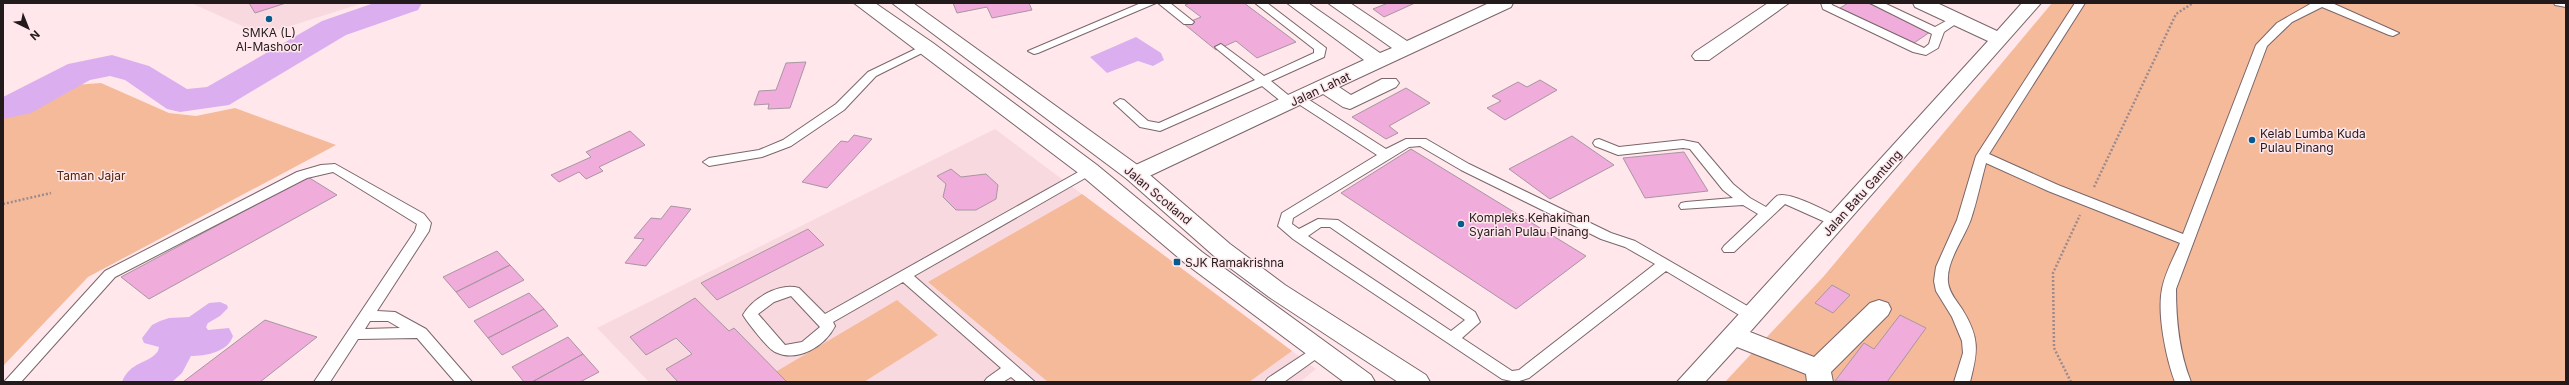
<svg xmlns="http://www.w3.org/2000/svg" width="2569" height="385" viewBox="0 0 2569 385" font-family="Inter,sans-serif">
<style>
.built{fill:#f9d9e0}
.green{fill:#f5ba99}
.water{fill:#dbafef}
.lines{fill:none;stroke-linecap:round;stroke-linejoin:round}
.river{fill:#dbafef;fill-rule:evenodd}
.building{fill:#f0acda;stroke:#a896a1}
.service-casing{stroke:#7a666a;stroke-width:2}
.minor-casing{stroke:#7a666a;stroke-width:2}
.trunk-casing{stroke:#7a666a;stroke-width:2}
.path{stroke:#9b8a8e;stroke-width:2.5;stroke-dasharray:2 2;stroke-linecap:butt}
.service{fill:#fff;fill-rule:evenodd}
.minor{fill:#fff;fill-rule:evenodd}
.trunk{fill:#fff;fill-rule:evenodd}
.poi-dot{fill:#065b8d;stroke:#ffe7ec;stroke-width:1.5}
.labels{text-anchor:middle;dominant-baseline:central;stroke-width:3;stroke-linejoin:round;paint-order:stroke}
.poi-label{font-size:12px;fill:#221a1b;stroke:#ffe7ec;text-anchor:start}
.street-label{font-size:12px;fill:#221a1b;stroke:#ffe7ec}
.park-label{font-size:12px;fill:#512505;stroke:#ffe7ec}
</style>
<rect width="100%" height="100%" fill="#ffe7ec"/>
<path class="built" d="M191 3H363L262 35Z
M995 129 1316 369 1300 382H649L597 328Z"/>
<path class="green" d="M2052 3H2566V382H1725L1824 276Z
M101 83 169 113 196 116 235 108 336 145 88 277 3 366V116L74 85Z
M1082 194 1292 351 1249 382H1048L928 282Z
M897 300 938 335 864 382H780L772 374Z"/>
<path class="water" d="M1136 37 1161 53 1164 60 1153 66 1138 61 1107 73 1090 57Z
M220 302 227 305 228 308 220 316 208 323 206 327 208 330 229 328 233 336C228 352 206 356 191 356L182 373 172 382H122C130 361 149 364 158 351L159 347 144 343 142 338 152 325 160 321 169 318 189 317 209 303Z"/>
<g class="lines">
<path class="river" d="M374 3H422L418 10 346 35 229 105 180 112 167 109 125 80 110 76 90 80 31 113 3 119V97L68 64 112 55 149 66 187 89 207 87 322 21Z"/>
</g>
<path class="building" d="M249 3H286L255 13Z
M953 3H1029L1032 10 992 18 987 7 957 13Z
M1190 3H1244L1296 42 1257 58 1236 41 1216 50 1184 24 1201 17 1185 5Z
M1388 3H1415L1384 17 1373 9Z
M1848 3H1868L1930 32 1914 43 1840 8Z
M806 62 790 108 768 109 769 104 754 105 759 91 776 90 786 63Z
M1540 80 1557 90 1505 120 1487 108 1501 101 1492 96 1518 82 1527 87Z
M1406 88 1430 103 1389 126 1398 133 1386 139 1352 117Z
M630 131 645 145 599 167 603 171 586 179 579 172 559 182 551 175 591 157 586 152Z
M854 135 872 139 827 188 802 182 841 141 848 142Z
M1572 136 1614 165 1550 199 1509 169Z
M1411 149 1586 256 1516 309 1341 193Z
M1684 152 1708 191 1645 198 1623 158Z
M951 169 961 177 986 174 998 185 996 199 976 210H956L943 197 946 184 937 176Z
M308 177 337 195 149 299 121 277Z
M671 206 691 209 646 266 625 263 644 239 634 238 651 218 661 219Z
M808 229 824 245 717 300 701 283Z
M497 251 510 265 456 292 443 277Z
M510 265 524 280 469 308 456 292Z
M1832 285 1850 295 1833 313 1815 303Z
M529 293 544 309 488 338 474 321Z
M695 298 729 331 734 328 787 382H678L666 369 692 354 676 338 646 355 630 337Z
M544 309 558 326 502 355 488 338Z
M1900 315 1926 328 1887 382 1835 381 1864 343 1874 349Z
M265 320 317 337 260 382H183Z
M568 337 583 354 532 382H524L512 367Z
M583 354 599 372 580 382H532Z"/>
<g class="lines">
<g class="service-casing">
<path id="service" d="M1141 3H1156L1038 53 1034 54 1028 51Z
M1158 3H1170L1194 22 1192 24H1184Z
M1255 3H1267L1326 48 1324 57 1271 81 1293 99 1299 95 1303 96 1386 149 1406 139H1426L1469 164 1611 233 1635 241 1756 311 1758 315 1756 319H1746L1666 271 1529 378 1516 382 1502 379 1334 267 1293 239 1278 226 1282 213 1377 155 1297 103 1295 106H1287L1262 86 1160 131 1140 127 1114 103 1120 99 1124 100 1148 121 1159 123 1255 80 1217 49 1215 47 1221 44 1264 76 1314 53V49ZM1420 146 1461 170 1601 239 1625 247 1655 264 1519 370 1512 371 1462 338 1480 322 1475 312 1338 220 1318 219 1299 229 1292 224 1293 218 1409 147ZM1321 227H1330L1465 320 1451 331 1308 236Z
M1821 3H1831L1832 5 1924 48 1929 44 1932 34 1870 3H1884L1935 27 1953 17H1961L1963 19 1944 32 1938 48 1926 55 1913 52 1823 9Z
M2075 3H2085L1989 154 2058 185 2183 234 2256 45 2277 23 2312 3H2332L2399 33 2393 36 2389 35 2322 7 2292 22 2267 46 2176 289C2176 321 2179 352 2191 382H2175C2166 358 2157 314 2162 289 2165 273 2174 257 2180 243L2048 191 1986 163C1981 181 1977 201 1971 219 1964 239 1946 261 1948 282 1949 293 1957 301 1962 309 1980 338 1978 351 1970 382H1954L1963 353 1962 341 1952 317 1936 291 1934 281 1936 267 1957 220 1976 156Z
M2554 3H2566V7L2555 5Z
M926 44 930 45 932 47 930 49 876 76 844 110 791 146 762 157 709 166 703 162 709 158 759 150 783 140 836 104 868 72Z
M1599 139 1619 147 1683 140 1698 143 1733 184 1750 198 1766 207C1769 204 1773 199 1777 196 1788 190 1830 213 1842 219L1844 222 1837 226 1832 225 1785 204 1734 252H1724L1722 249 1724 246 1758 214 1743 205 1681 209 1679 206 1681 203 1686 202 1733 198 1723 190 1690 149 1683 148 1618 155 1595 146 1593 143 1595 140Z
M335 164 424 214 431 223 429 231 377 311 395 312 426 329 472 382H455L417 338 358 339 330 382H314L415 231 417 224 333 172 307 178 115 277 21 382H4L105 271 297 172 321 165ZM370 321H388L400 328 365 329Z
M1089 166 1095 170 1094 173 914 276 1035 382H1017L1011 377 1003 382H984L987 378 1001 368 903 282 833 322 835 326C825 346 798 363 775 352 768 349 748 323 743 315 752 299 779 282 799 288L825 314ZM791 296 820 327 802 342 785 345 758 314 774 302Z
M1318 345 1323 346 1325 350 1323 354 1284 382H1265L1268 378Z"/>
</g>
<g class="minor-casing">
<path id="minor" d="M1287 3H1308L1380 53 1392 48 1328 3H1350L1407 41 1489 3H1513L1511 7 1339 87 1351 95 1382 79H1396L1399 83 1396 87 1350 109 1343 107 1323 94 1143 179 1135 181 1127 179 1124 174 1127 169 1364 60Z
M1768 3H1789L1709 60H1695L1692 56 1695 52Z
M1913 3H1937L1997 31 2022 3H2041L1750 332 1814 357 1870 303 1879 300 1888 303 1891 309 1888 315 1831 372 1833 382H1807L1806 374 1737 347 1705 382H1677L1988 41 1915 7Z"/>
</g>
<g class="trunk-casing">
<path id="trunk" d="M854 3H875L933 43 1097 165 1202 252 1371 375 1375 382H1344L1186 264 1081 175Z
M892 3H913L1143 169 1230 244 1285 285 1426 375 1430 382H1398L1269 297 1214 256 1127 179Z"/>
</g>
<path class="path" d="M2094 187 2176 14 2193 3
M3 204 51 193
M2071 382 2054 348 2053 273 2080 215"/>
<use href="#service" class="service"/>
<use href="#minor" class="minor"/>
<use href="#trunk" class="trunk"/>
</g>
<g class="poi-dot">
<circle cx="269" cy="19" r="4"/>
<circle cx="2252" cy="140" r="4"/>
<circle cx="1461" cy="224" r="4"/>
<rect x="1173" y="258" width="8" height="8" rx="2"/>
</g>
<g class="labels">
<g class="poi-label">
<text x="269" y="32" text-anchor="middle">SMKA (L)<tspan x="269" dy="14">Al-Mashoor</tspan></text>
<text x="2260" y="133">Kelab Lumba Kuda<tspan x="2260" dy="14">Pulau Pinang</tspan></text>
<text x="1469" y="217">Kompleks Kehakiman<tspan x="1469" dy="14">Syariah Pulau Pinang</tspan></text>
<text x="1185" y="262">SJK Ramakrishna</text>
</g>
<g class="street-label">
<text transform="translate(1320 89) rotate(-25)">Jalan Lahat</text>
<text transform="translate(1862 193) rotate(-48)">Jalan Batu Gantung</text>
<text transform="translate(1158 195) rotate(40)">Jalan Scotland</text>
</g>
<g class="park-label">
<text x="91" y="175">Taman Jajar</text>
</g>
</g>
<rect width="2569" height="385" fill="none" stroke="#221a1b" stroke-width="8"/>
<g transform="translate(28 28) rotate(137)" stroke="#ffe7ec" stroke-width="3" paint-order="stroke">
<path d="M0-3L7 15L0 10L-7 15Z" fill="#221a1b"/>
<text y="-6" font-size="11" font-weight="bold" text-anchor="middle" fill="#221a1b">N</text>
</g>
</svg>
